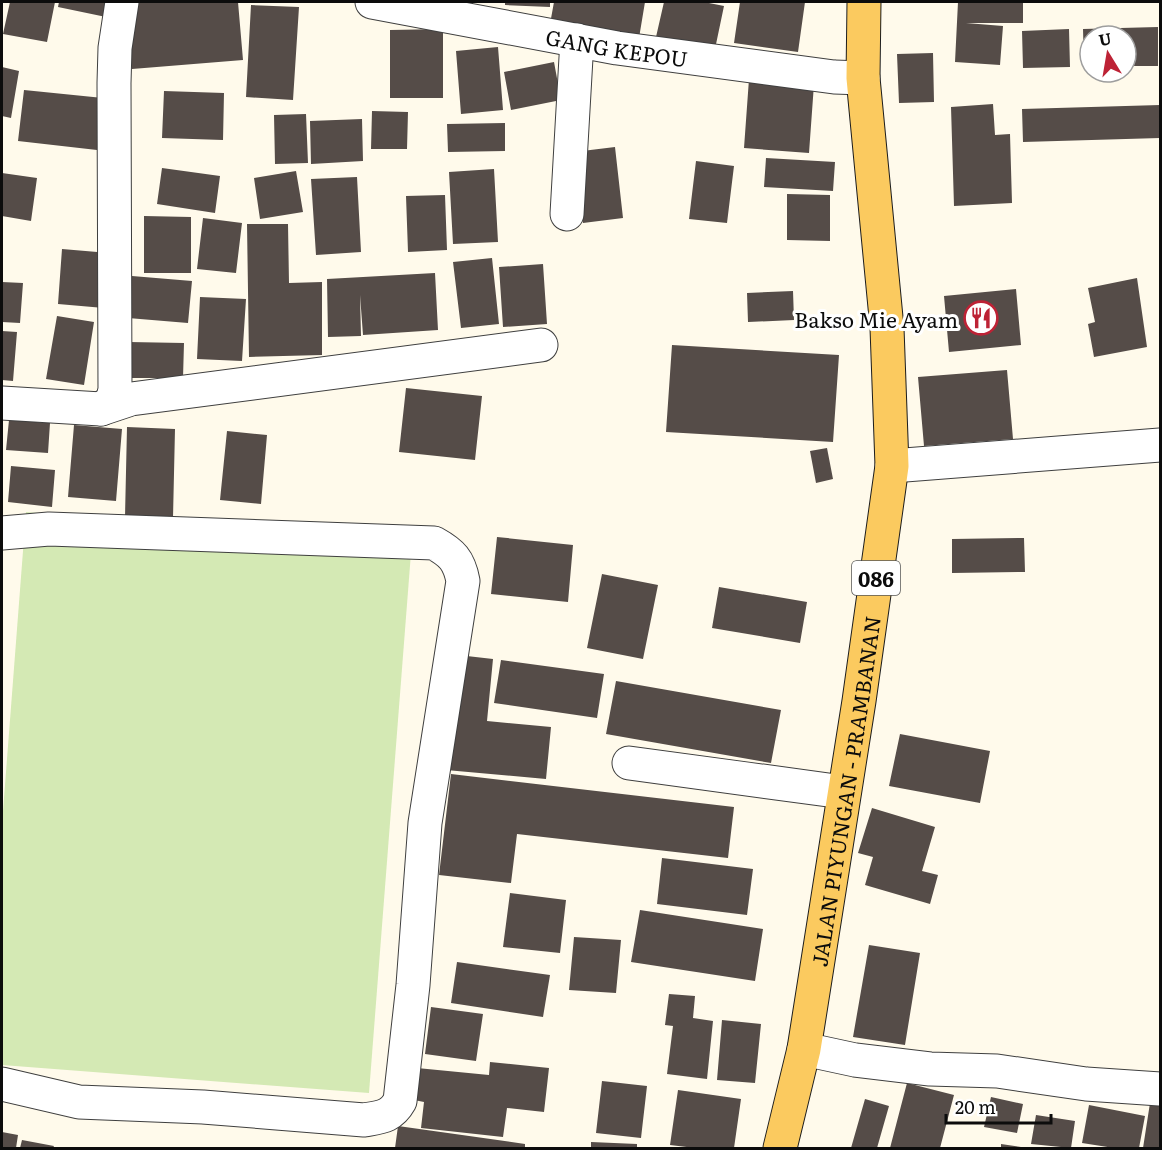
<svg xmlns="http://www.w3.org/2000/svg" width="1162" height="1150" viewBox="0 0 1162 1150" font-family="Literata,serif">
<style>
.green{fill:#d4e9b4}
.building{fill:#554c48}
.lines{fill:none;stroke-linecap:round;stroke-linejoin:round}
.minor-casing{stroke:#3f3f3f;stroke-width:35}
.major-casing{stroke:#1d1d1d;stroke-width:35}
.minor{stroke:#fff;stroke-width:33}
.major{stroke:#fbca5f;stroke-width:33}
.labels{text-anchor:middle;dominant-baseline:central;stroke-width:6;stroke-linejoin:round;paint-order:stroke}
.shield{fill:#fff;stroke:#555;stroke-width:1.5}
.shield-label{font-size:20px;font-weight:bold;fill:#0c0c0c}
.street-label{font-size:21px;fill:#0c0c0c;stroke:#fff}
.poi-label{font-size:21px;fill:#0c0c0c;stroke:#fff;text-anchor:end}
</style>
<rect width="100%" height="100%" fill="#fffaeb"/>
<path class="green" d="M26 512 412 540 369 1093 2 1065V824Z"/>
<path class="building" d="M10 2H55L47 42 3 34Z
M59 2H109L106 17 58 7Z
M126 2H238L243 60 132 69Z
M505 2H550V7L505 5Z
M554 2H645L639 38 550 24Z
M664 2H704L724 6 715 49 656 37Z
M740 2H805L798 52 734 43Z
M958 2H1023V23H966L1003 26 1000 65 955 62Z
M251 5 299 7 293 100 246 97Z
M1158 27V66H1126V36H1090V67H1084L1083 29Z
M443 29V98H390V30Z
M1069 29 1070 67 1023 68 1022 31Z
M498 47 503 110 461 114 456 51Z
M933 53 934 102 899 103 897 54Z
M554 62 561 100 511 110 504 72Z
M2 67 19 71 11 118 2 116Z
M749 79 814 84 809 153 744 148Z
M24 90 103 98 97 150 18 141Z
M164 91 224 93 223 140 162 138Z
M993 104 995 135 1010 134 1012 203 954 206 951 107Z
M1160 105V138L1023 142 1022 109Z
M372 111 408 112 407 149H371Z
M306 114 308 163 275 164 274 115Z
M362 119 363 161 311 164 310 121Z
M505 123V151L448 152 447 124Z
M615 147 623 218 583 223 574 152Z
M766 158 835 162 833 191 764 187Z
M696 161 734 166 727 223 689 219Z
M162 168 220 176 215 213 157 204Z
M494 169 498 242 453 244 449 172Z
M296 171 303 212 260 219 254 178Z
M2 173 37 178 31 221 2 216Z
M357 177 361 252 316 255 311 179Z
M787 194 830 195V241L787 240Z
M445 195 447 250 408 252 406 196Z
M144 216 191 217V273H144Z
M203 218 242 223 236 273 197 269Z
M247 224H288L289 283 322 282V355L249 357Z
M62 249 109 253 104 308 58 304Z
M492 258 499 324 461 328 453 262Z
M543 264 547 324 503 327 499 267Z
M435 273 438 330 363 335 360 295 361 336 328 337 327 279Z
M132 276 192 281 188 323 128 318Z
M1137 278 1147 347 1094 357 1088 324 1095 322 1088 288Z
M2 282 23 283 20 323 2 322Z
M1016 289 1021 345 949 352 944 296Z
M793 291 794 320 748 322 747 293Z
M200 297 246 299 242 361 197 359Z
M57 316 94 322 84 385 46 379Z
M2 331 17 332 13 381 2 380Z
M129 342 184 343 183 378H129Z
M672 345 839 355 833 442 666 432Z
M1007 370 1013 439 924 446 918 377Z
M406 388 482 396 475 460 399 452Z
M9 420 50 423 48 453 6 450Z
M74 425 122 429 116 501 68 497Z
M127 427 175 429 173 518 125 517Z
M227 431 267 435 261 504 220 500Z
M827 448 833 479 816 483 810 451Z
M11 466 55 470 52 507 8 502Z
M497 537 573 545 568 602 491 594Z
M1024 538 1025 572 952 573V539Z
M602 574 658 585 643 659 587 648Z
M719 587 807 602 800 643 712 628Z
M458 655 493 659 487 721 551 727 546 779 446 770Z
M501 660 604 674 597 718 494 703Z
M616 681 781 710 771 763 606 734Z
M900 734 990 751 980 803 889 786Z
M451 774 734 807 728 858 517 834 511 883 439 875Z
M872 808 935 827 922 871 938 875 930 904 865 885 873 857 858 853Z
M662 858 753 869 747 915 657 904Z
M510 893 566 900 560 953 503 947Z
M640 910 763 929 755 981 631 962Z
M574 937 621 940 616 993 569 990Z
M869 945 920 953 905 1045 853 1037Z
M457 962 550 975 543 1017 451 1003Z
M669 994 695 996 693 1018 713 1021 707 1079 667 1074 673 1026 665 1025Z
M431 1007 483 1014 476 1061 425 1054Z
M722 1020 761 1024 755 1083 717 1080Z
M490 1062 549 1068 544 1112 507 1108 503 1137 421 1128 424 1102 414 1100 417 1068 489 1075Z
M602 1081 647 1086 641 1138 596 1133Z
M907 1083 954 1095 940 1148H890Z
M678 1090 741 1099 734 1148H695L670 1145Z
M991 1097 1023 1104 1017 1133 984 1127Z
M865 1099 889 1106 877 1148H851Z
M1150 1103 1160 1104V1148H1143Z
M1089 1105 1145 1116 1139 1148H1114L1082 1143Z
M1036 1115 1075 1121 1071 1148 1031 1144Z
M398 1126 525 1144V1148H395Z
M2 1132 18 1135 16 1148H2Z
M22 1140 54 1146 53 1148H20Z
M591 1142 637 1144V1148H591Z
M1001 1144 1021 1147V1148H1001Z"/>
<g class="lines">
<g class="minor-casing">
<g id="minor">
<path id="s1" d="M372 2 617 48 834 77 863 78"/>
<path d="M567 214 577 40"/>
<path d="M2 403 101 409 131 399 541 345"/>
<path d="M101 409 112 401 115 390 114 83 115 48 122 2"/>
<path d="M892 466 1160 445"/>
<path d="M2 533 49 529 434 543C452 553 459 560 463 581L425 823 413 985 400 1101C391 1117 381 1117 364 1120L203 1107 79 1102 2 1084"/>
<path d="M629 763 843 792"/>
<path d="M804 1049 855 1060 930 1069 997 1071 1086 1084 1160 1089"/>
</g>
</g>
<g class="major-casing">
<g id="major">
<path id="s2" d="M780 1148 804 1049 859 701 892 466 887 328 863 78 864 2"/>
</g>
</g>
<use href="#minor" class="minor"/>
<use href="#major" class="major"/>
</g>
<defs>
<g id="restaurant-ring" transform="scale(1.725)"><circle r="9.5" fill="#fff" stroke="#bd2235" stroke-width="1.5"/><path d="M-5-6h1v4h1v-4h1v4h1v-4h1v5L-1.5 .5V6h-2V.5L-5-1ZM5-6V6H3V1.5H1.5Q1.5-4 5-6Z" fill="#bd2235"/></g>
</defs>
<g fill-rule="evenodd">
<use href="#restaurant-ring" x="981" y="318"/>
</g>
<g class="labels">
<rect class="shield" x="852" y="561" width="48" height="34" rx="4.5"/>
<g class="shield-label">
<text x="876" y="578">086</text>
</g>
<g class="street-label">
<text stroke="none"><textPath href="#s1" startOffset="249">GANG KEPOU</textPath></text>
<text stroke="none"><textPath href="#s2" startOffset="363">JALAN PIYUNGAN - PRAMBANAN</textPath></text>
</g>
<g class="poi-label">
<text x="958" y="318">Bakso Mie Ayam</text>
</g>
</g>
<rect width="1162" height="1150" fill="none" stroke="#0c0c0c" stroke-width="6"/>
<g transform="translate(1108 54) rotate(349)"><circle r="28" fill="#ffffff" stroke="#9e9e9e" stroke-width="1.5"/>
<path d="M0-4.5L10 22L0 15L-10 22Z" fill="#bd2235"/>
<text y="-9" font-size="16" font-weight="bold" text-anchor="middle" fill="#0c0c0c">U</text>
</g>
<path d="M946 1114v9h105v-9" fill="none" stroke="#0c0c0c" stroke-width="3"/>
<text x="955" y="1114" font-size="18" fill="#0c0c0c" stroke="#ffffff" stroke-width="4.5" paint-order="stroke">20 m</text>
</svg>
